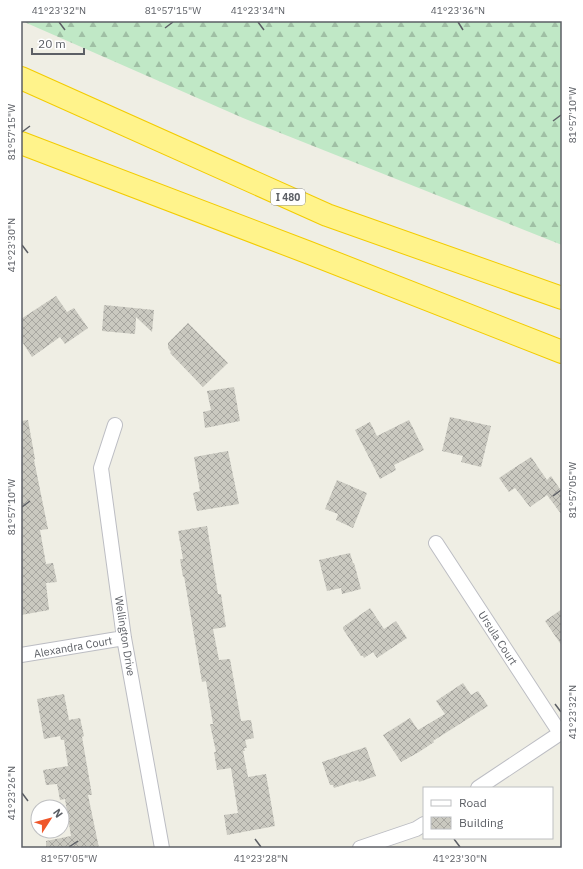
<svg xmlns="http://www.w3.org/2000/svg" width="583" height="869" viewBox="0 0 583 869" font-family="'IBM Plex Sans',sans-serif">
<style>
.forest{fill:url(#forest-firs)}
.building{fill:url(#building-cross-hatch)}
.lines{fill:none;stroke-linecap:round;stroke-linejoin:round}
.street-casing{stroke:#bcbdc3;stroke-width:16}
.highway-casing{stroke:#f3cc00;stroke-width:24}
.street{stroke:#fff;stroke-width:14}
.highway{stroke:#fff38b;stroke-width:22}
.ticks{fill:none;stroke:#5c5f65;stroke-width:1.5}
.labels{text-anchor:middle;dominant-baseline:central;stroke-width:3.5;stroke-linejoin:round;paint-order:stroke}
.shield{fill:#fff;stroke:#8d8f93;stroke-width:1}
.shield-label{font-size:10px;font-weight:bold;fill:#5c5f65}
.street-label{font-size:11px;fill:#5c5f65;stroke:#fff}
.neatline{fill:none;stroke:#5c5f65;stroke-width:1.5}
.ticks-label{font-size:10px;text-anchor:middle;fill:#5c5f65}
</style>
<defs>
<pattern id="forest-firs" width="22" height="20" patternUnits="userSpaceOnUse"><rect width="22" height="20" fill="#c0e8c6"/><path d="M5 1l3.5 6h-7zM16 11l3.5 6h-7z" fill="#9fbfa4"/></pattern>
<pattern id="building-cross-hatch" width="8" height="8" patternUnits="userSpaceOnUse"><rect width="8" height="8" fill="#cac9c0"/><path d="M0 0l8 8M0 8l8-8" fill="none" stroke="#a7a6a0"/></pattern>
</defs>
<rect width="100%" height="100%" fill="#efeee4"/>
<path class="forest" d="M22 21H562V245L243 118Z"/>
<path class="building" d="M56 296 67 312 74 308 88 328 65 344 60 337 32 357 21 340V319Z
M104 305 154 310 152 332 136 317 135 334 102 331Z
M188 323 228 363 203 387 170 353 171 352 168 348V343Z
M234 387 240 421 205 428 203 412 211 410 207 391Z
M450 417 491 426 481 467 461 462 463 456 442 451Z
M28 420 35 459 34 460 48 529 40 530 46 564 53 563 57 582 46 583 49 610 21 615V421Z
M409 420 424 450 394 465 396 470 380 479 355 430 370 422 377 436Z
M228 451 239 504 197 511 193 493 200 491 194 457Z
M531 457 547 480 551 476 562 492V515L547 495 530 507 515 488 509 492 499 478Z
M337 480 367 493 353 528 336 520 338 514 325 509Z
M207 526 218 594H221L226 627 213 629 219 660 230 659 241 721 251 720 254 738 245 740 247 748H244L245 751H243L248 777 266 774 275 826 227 835 224 815 238 813 231 768 217 770 214 752H216L210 724H213L206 681 202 682 184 576 183 577 180 559H183L178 531Z
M350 553 353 563H354L361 589 342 594 341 588 327 591 319 560Z
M370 608 384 629 396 621 407 638 377 658 373 652 364 658 363 656H361L343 629V627Z
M562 609V646L545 621Z
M463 683 471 695 478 691 488 706 433 741 434 742 419 752 401 762 383 735 410 718 418 730 445 714 436 701Z
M64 694 69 720 80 718 84 736 82 737 92 795H88L99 848H46V841L71 836 65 799 60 800 57 784 46 785 43 770 68 766 64 740H61L60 736 44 739 37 699Z
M366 747 376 776 359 782 358 780 334 788 333 785H330L322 762Z"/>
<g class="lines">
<g class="street-casing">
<path id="street" d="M115 425 101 468 124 638 162 848
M436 543 560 733
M21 655 124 638
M478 788 562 732
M360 848 416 829 424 824"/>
</g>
<g class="highway-casing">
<path id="highway" d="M21 78 327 215 562 298
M21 143 307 252 562 352"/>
</g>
<use href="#street" class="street"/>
<use href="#highway" class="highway"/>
</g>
<path class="ticks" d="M59 22 65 30M258 22 264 30M458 22 463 30M165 28 173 22M553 121 561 115M22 132 30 126M22 245 28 253M553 496 561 490M22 507 30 501M555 704 561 712M22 793 28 801M255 839 261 847M454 839 460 847M69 847 78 841"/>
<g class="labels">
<rect class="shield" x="271" y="189" width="34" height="16" rx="3"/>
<g class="shield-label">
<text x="288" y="197">I 480</text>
</g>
<g class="street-label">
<text transform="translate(125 636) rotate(81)">Wellington Drive</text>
<text transform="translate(498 638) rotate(57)">Ursula Court</text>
<text transform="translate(73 647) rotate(-10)">Alexandra Court</text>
</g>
</g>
<rect width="583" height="869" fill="none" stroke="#ffffff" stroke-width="44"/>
<rect x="423" y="787" width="130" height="52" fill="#ffffff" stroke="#bebfc1"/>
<rect x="431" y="800" width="20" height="6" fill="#ffffff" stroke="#bebfc1"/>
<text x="459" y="807" font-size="12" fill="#5c5f65">Road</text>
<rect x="431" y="817" width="20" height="12" fill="url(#building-cross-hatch)" stroke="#bebfc1"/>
<text x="459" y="827" font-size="12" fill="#5c5f65">Building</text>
<g transform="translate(50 819) rotate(54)"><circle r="19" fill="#ffffff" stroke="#bebfc1"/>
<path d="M0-3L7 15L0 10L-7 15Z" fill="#ef572a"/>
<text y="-6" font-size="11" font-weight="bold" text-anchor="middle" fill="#5c5f65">N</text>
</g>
<path d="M32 48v6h52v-6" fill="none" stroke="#5c5f65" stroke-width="2"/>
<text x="38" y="48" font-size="12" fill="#5c5f65" stroke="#ffffff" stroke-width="3" paint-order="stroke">20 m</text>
<rect x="22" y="22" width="539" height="825" class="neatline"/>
<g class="ticks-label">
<text x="59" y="14">41°23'32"N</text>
<text x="173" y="14">81°57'15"W</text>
<text x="258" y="14">41°23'34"N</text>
<text x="458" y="14">41°23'36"N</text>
<text transform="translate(572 115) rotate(-90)" y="4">81°57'10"W</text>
<text transform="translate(11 132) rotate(-90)" y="4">81°57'15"W</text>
<text transform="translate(11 245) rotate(-90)" y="4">41°23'30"N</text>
<text transform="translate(572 490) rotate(-90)" y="4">81°57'05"W</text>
<text transform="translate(11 507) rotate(-90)" y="4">81°57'10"W</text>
<text transform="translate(572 712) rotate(-90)" y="4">41°23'32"N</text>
<text transform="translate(11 793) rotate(-90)" y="4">41°23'26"N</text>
<text x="69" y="862">81°57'05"W</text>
<text x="261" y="862">41°23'28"N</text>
<text x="460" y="862">41°23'30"N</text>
</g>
</svg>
